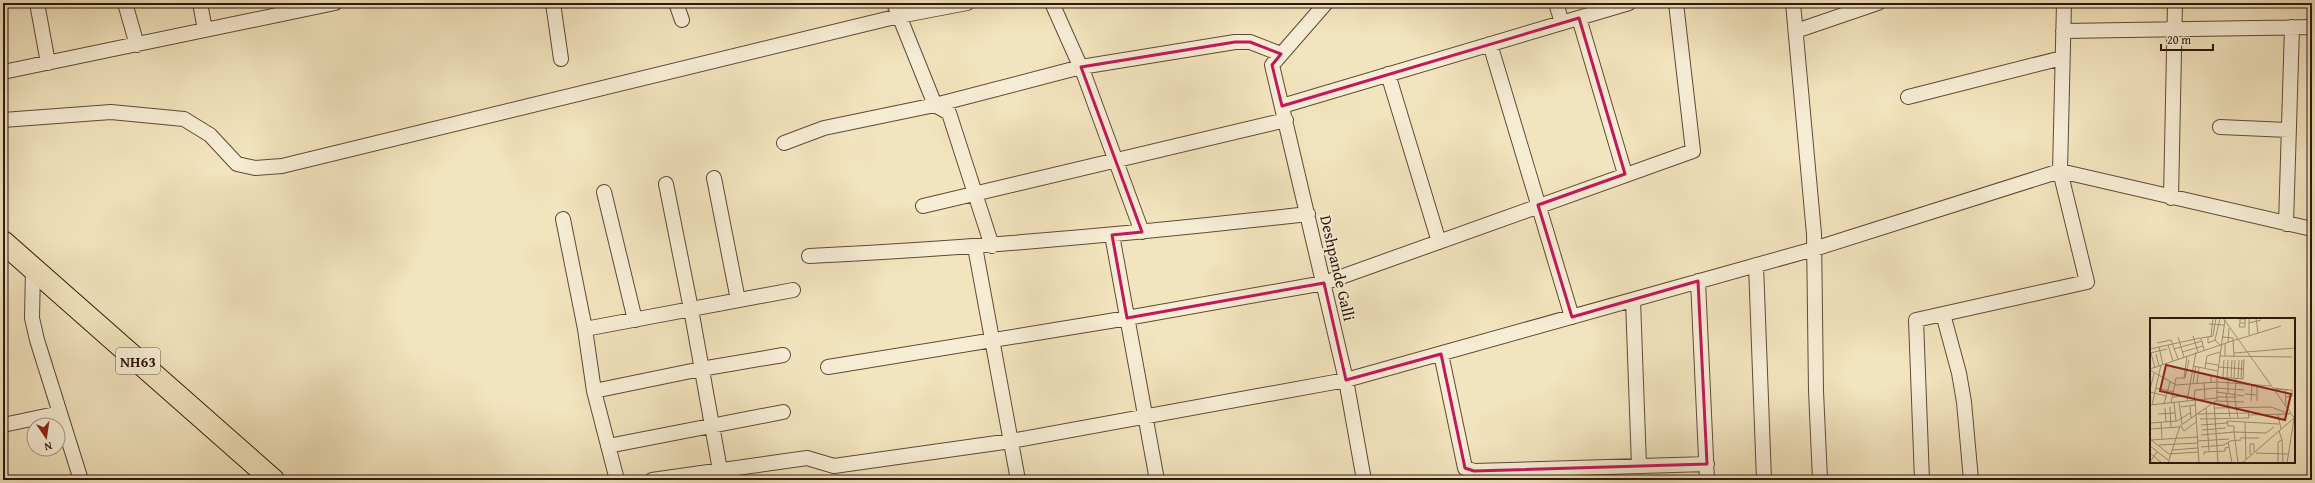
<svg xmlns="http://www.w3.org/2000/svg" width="2315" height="483" viewBox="0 0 2315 483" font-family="'Gentium Book Plus',serif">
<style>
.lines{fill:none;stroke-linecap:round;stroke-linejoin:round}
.minor-casing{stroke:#5e4a38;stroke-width:16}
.trunk-casing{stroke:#2d170c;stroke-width:24}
.minor{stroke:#f7edd5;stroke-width:14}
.trunk{stroke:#f2e4be;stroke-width:22}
.marked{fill:none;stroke:#c2185b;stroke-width:3;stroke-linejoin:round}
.labels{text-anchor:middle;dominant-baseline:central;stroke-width:3.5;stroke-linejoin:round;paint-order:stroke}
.shield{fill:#f7edd5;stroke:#6a5748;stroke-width:1}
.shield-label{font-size:15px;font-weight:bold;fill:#2d170c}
.street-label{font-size:16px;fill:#2d170c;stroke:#f7edd5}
.inset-road{fill:none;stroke:#a39277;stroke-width:1}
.view{fill:#8f2418;fill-opacity:0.15;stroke:#8f2418;stroke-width:2}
.inset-edge{fill:none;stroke:#2d170c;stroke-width:2}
</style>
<rect width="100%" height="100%" fill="#f2e4be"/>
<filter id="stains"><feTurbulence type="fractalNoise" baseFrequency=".005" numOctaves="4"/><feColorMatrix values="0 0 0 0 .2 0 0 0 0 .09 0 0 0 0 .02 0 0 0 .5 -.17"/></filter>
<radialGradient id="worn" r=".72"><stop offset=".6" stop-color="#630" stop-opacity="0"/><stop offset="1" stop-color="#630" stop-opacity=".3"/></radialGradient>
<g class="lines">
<g class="minor-casing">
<path id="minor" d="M37 3 48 63
M125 3 137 45
M200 3 205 30
M553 3 561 59
M676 3 682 20
M894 3 935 105 949 113 992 246
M1052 3 1085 77 1142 232
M1326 3 1272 65 1346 380 1364 480
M1556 3 1562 23
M1793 3 1814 234 1816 391 1820 480
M1579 18 1625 174
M1796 31 1878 3
M2063 31 2312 27
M1490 44 1572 317
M3 72 335 3
M1388 74 1439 242
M1908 97 2062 58
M1282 106 1629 3
M3 120 111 112 184 119 210 135 237 164 255 168 282 166 899 16 967 3
M2220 127 2289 130
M784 143 824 128 935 105 1081 67 1235 42H1250L1281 54
M714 178 738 300
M666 184 691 309 720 470
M604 192 635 320
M2171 198 2175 3
M923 206 1286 120
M563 219 585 329 594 391 617 480
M2286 224 2292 27
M1112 235 1157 480
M975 247 1018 480
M809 256C976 248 1142 233 1308 214
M1756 265 1764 480
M33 269 32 318 37 340 81 480
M1698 281 1707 480
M1633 300 1639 466
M1943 314 1959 373 1964 402 1971 480
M585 329 793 290
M1441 354 1465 468 1474 471 1707 464
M828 367 1110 321 1324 283 1693 151 1676 3
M594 391 701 369 783 355
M3 425 60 413
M608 446 783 412
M652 480 807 458 834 466 1011 441 1346 380 1814 249 2060 171 2312 229
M1922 480 1916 320 2087 282 2060 171 2064 3"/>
</g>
<g class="trunk-casing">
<path id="trunk" d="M3 242 273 480"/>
</g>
<use href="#minor" class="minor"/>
<use href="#trunk" class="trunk"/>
</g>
<path class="marked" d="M1579 18 1625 174 1538 205 1572 317 1698 281 1707 464 1474 471 1465 468 1441 354 1346 380 1324 283 1127 318 1112 235 1142 232 1081 67 1235 42H1250L1281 54 1272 65 1282 106Z"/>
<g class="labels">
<rect class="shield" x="116" y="348" width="44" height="26" rx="3"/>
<g class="shield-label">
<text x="138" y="361">NH63</text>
</g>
<g class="street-label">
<text transform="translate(1338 268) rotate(77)">Deshpande Galli</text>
</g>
</g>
<g transform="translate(2150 318)">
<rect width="145" height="145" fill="#f2e4be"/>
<path class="inset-road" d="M73 0 145 101M99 0V17M106 0 108 15M90 1H95V5H90V0M90 5 89 9H95V5M99 5 111 2M59 6 74 7M43 18 48 34M28 19 34 39M58 19V25L65 22 70 27M61 19 63 0M73 19 83 20 84 39M51 20 63 18 66 0M89 21 131 8M65 22 70 0M78 24 79 10M7 25 21 22 28 41M18 27 23 43M9 29 13 47M0 31 50 20 52 23M24 31 52 23 54 32M32 34 53 28M0 35 17 31M1 35 5 50M84 35 145 30M6 36 9 48M69 38 142 39M75 38V25M56 45 68 47M43 48 68 53M68 49 94 51M55 50 57 38 70 34M0 51 88 21M0 52 26 67 67 64 121 68M48 55 61 58V65M67 59 93 61 94 41M73 59 74 42M77 59 78 42M34 60 37 38M81 60 82 42M84 60 85 42M88 60 89 42M91 60 92 42M43 65 46 48M47 65 49 49M54 65 55 81M6 70 24 74M124 70 138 72M125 71 142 72V78L136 79M0 72 4 55M135 72 136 87M0 74 16 78M67 74 94 78M76 75 80 99M78 75V59M84 76 88 100M85 76 86 60M95 76 107 77M22 79 38 78M67 79H87M44 81 45 72 67 70 94 72M45 81 49 145M37 83 67 80M66 83 94 84M101 83 102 67M107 83V68M29 84 32 106M64 84 68 145M21 85 26 60H35L39 42M24 85 26 103M14 86 20 64M0 87 37 83 46 34M2 87 11 47M40 88 41 100M20 89 21 110M31 89 45 87M15 90 16 104M56 90 59 133M64 90 121 89 140 96M8 96 25 95M48 96 98 95M98 97 139 96M128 97 131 111M50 101 99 100 98 92M11 104 12 121M95 104 96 141M0 105 27 103 40 95M51 107 77 105M31 108 34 113 46 104M124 109 116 115 84 114V108H78L77 103 129 106M0 111 29 109M52 112 76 110M51 117 84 114 88 145M90 120H109M0 121 19 136 48 134M1 122 47 119M132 122 133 145M48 123 79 121M78 124 82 145M9 127 48 125M0 128 18 142M51 129 74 127 80 123 91 122M22 132 48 130M0 135 12 145M106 135 138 136M54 137V134L75 133V130L79 129M100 137V126H104V134M0 144 7 134M18 145 30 108 67 82V60L75 2M92 145 144 100M128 145V124L132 122 129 113M137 145 144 101"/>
<path class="view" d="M16 47 141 76 135 102 10 73Z"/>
<rect width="145" height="145" class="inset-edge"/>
</g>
<rect width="2315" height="483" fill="none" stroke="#f2e4be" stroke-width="16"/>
<rect x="4" y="4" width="2307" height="475" fill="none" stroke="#2d170c" stroke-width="2"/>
<rect x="8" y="8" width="2299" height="467" fill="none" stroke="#2d170c"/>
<g transform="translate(46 437) rotate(167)"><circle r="19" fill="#f7edd5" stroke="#a69785"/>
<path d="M0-3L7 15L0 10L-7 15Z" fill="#8f2418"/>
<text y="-6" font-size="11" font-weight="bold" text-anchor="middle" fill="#2d170c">N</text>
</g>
<path d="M2161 44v6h52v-6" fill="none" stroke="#2d170c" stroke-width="2"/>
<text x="2167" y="44" font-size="12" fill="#2d170c" stroke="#f7edd5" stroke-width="3" paint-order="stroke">20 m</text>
<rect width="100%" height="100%" filter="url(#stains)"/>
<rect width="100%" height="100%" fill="url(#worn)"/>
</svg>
